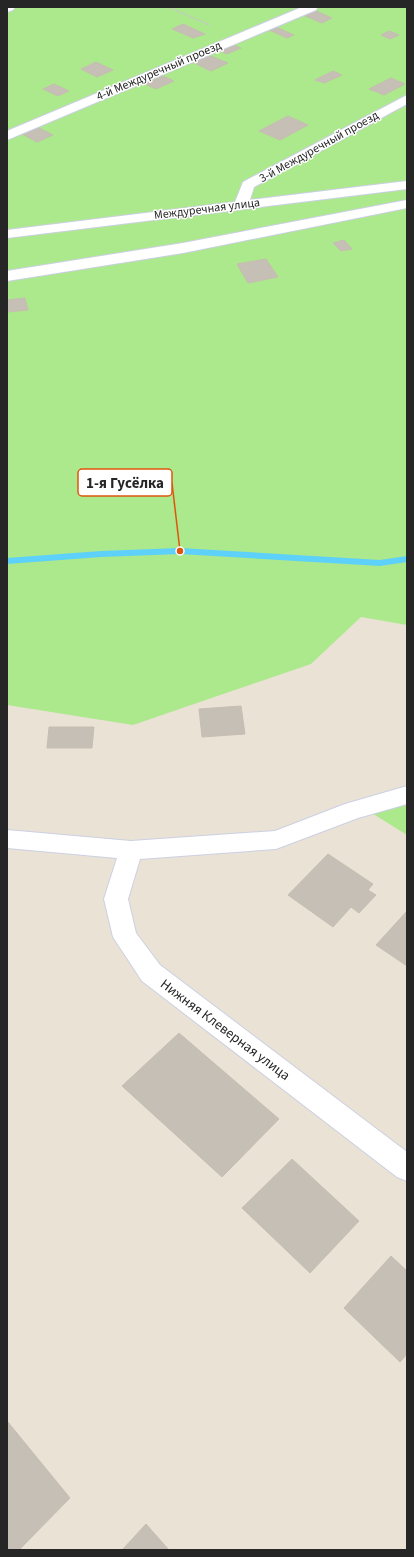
<svg xmlns="http://www.w3.org/2000/svg" width="414" height="1557" viewBox="0 0 414 1557" font-family="'Source Sans 3',sans-serif">
<style>
.green{fill:#ace88c}
.lines{fill:none;stroke-linecap:round;stroke-linejoin:round}
.stream{fill:#5dd1f9;fill-rule:evenodd}
.building{fill:#c6bfb6;stroke:#c6beb0}
.street-casing{stroke:#cbd0e2;stroke-width:2}
.path{stroke:#c7c7c7;stroke-width:1.5;stroke-dasharray:2 1;stroke-linecap:butt}
.street{fill:#fff;fill-rule:evenodd}
.labels{text-anchor:middle;dominant-baseline:central;stroke-width:3;stroke-linejoin:round;paint-order:stroke}
.far-street-label{font-size:12px;fill:#262626;stroke:#fff}
.street-label{font-size:14px;fill:#262626;stroke:#fff}
.leader{fill:none;stroke:#de560d;stroke-width:1.5}
.callout-dot{fill:#de560d;stroke:#fff;stroke-width:1.5}
.callout{fill:#fff;stroke:#de560d;stroke-width:1.5}
.callout-label{font-size:15px;text-anchor:middle;font-weight:bold;fill:#262626}
</style>
<rect width="100%" height="100%" fill="#ebe2d6"/>
<path class="green" d="M7 7H407V625L361 617 311 664 133 725 7 705Z
M407 804V835L370 812Z"/>
<g class="lines">
<path class="stream" d="M180 548 380 560 407 556V562L380 566 180 554 101 557 7 564V558L101 551Z"/>
</g>
<path class="building" d="M314 10 332 18 322 23 303 15Z
M183 24 205 34 193 38 172 29Z
M276 27 294 35 287 38 269 30Z
M389 31 399 35 390 39 381 35Z
M231 44 241 48 227 54 218 50Z
M208 55 228 63 211 71 192 62Z
M96 62 113 70 97 77 81 69Z
M333 71 342 75 324 83 315 80Z
M163 76 174 81 156 89 145 84Z
M391 78 405 84 384 95 369 89Z
M54 84 69 91 58 96 43 89Z
M288 116 308 125 280 140 259 131Z
M37 127 53 135 37 142 22 134Z
M344 240 352 249 341 251 333 243Z
M266 259 278 277 248 283 237 264Z
M25 298 28 310 7 312V300Z
M241 706 245 734 202 737 199 709Z
M49 727H94L92 748H47Z
M328 854 373 884 368 890 376 895 359 913 351 907 333 927 288 895Z
M407 911V966L376 945Z
M179 1033 279 1119 222 1177 122 1086Z
M292 1159 359 1221 310 1273 242 1208Z
M391 1256 407 1271V1354L400 1362 344 1308Z
M7 1421 70 1498 19 1550H7Z
M146 1524 169 1550H122Z"/>
<g class="lines">
<g class="street-casing">
<path id="street" d="M7 7H15L13 10 7 12Z
M302 7H318L316 10 7 140V131Z
M407 95V104L254 187 250 200 407 181V189L7 238V230L235 202 243 182Z
M407 200V208L183 253 7 281V271L183 243Z
M407 786V804L358 818 276 849 140 859 128 899 136 933 160 965 407 1152V1181L397 1177 142 981 113 937 104 899 117 858 7 848V830L131 841 275 831 345 804Z"/>
</g>
<path class="path" d="M168 7 210 25"/>
<use href="#street" class="street"/>
</g>
<g class="labels">
<g class="far-street-label">
<text transform="translate(159 71) rotate(-23)">4-й Междуречный проезд</text>
<text transform="translate(319 147) rotate(-29)">3-й Междуречный проезд</text>
<text transform="translate(207 209) rotate(-7)">Междуречная улица</text>
</g>
<g class="street-label">
<text transform="translate(225 1030) rotate(37)">Нижняя Клеверная улица</text>
</g>
</g>
<path class="leader" d="M180 551L172 483"/>
<circle class="callout-dot" cx="180" cy="551" r="4"/>
<rect class="callout" x="78" y="469" width="94" height="27" rx="4"/>
<g class="callout-label">
<text x="125" y="488">1-я Гусёлка</text>
</g>
<rect width="414" height="1557" fill="none" stroke="#262626" stroke-width="16"/>
</svg>
